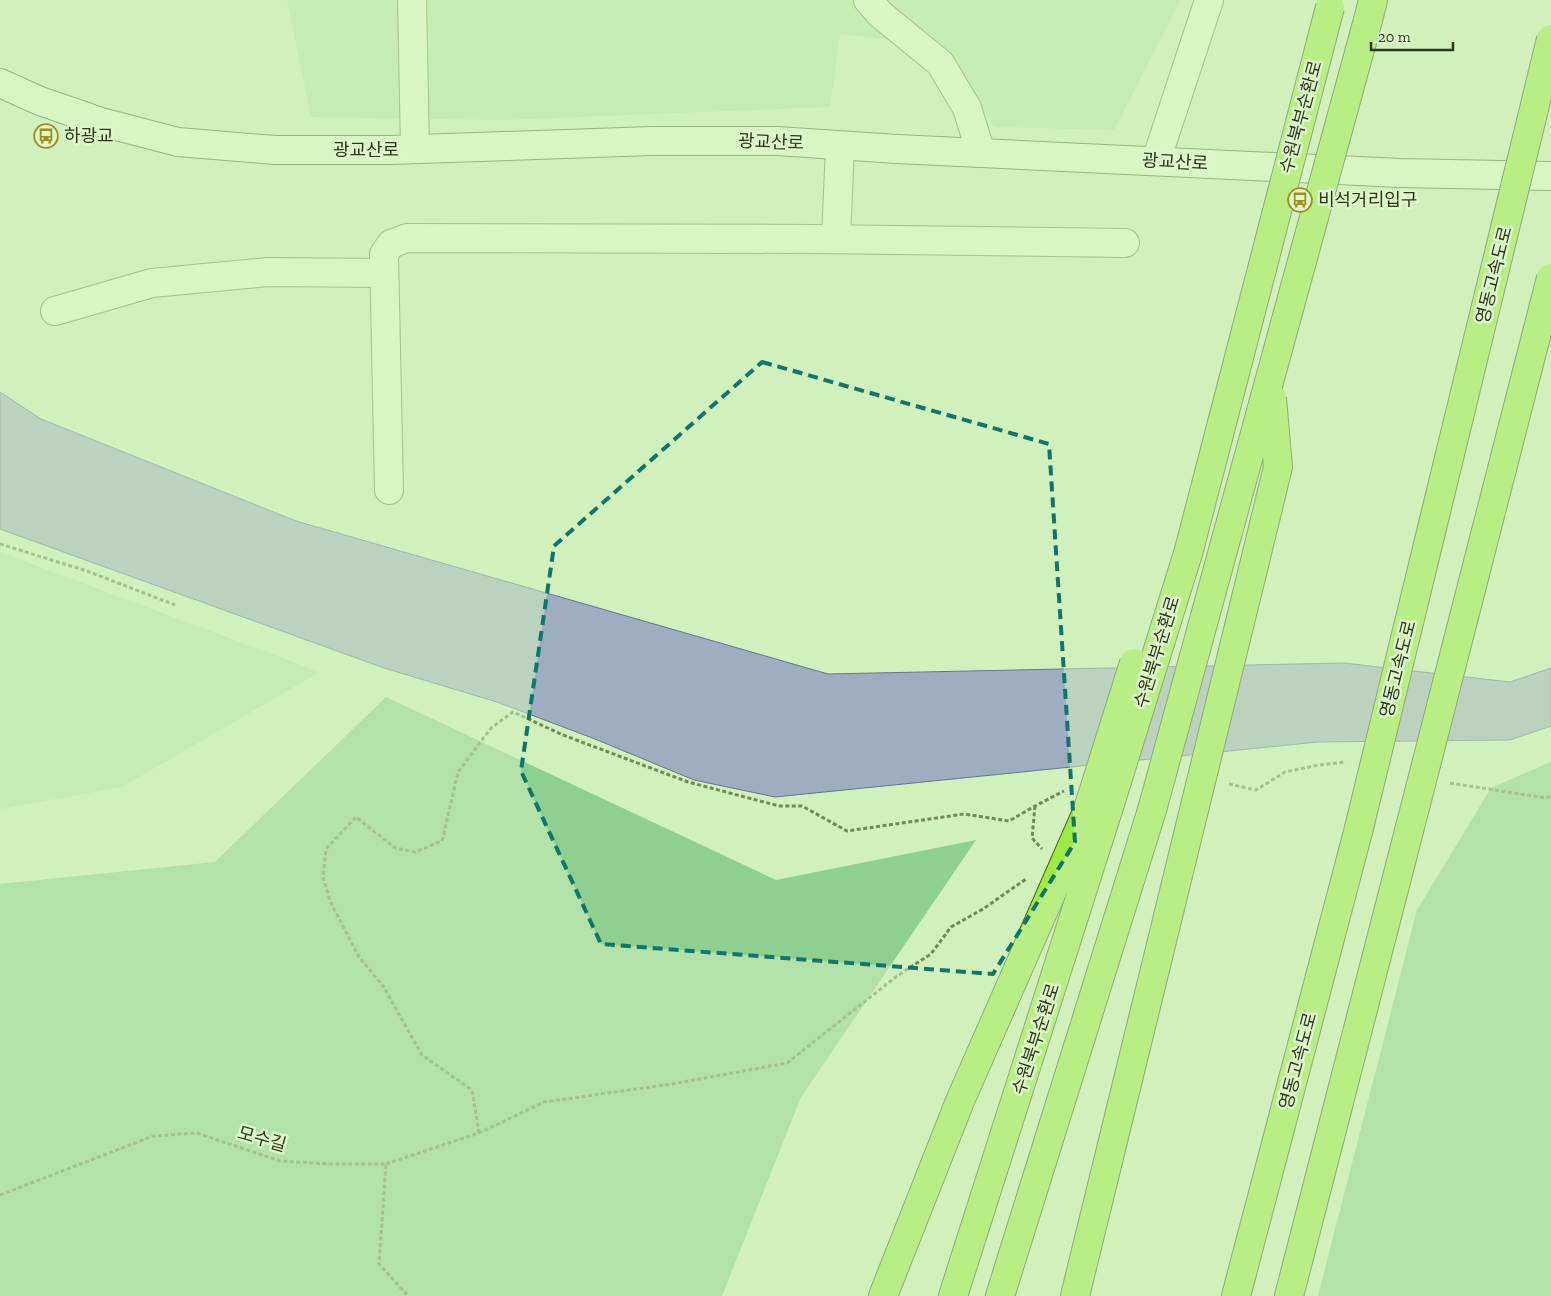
<svg xmlns="http://www.w3.org/2000/svg" width="1551" height="1296" viewBox="0 0 1551 1296" font-family="'Zilla Slab','Noto Sans KR',serif">
<style>
.farmland{fill:#b8e7a7}
.green{fill:#8ed08f}
.water{fill:#9fadc1;stroke:#66758f}
.lines{fill:none;stroke-linecap:round;stroke-linejoin:round}
.street-casing{stroke:#728953;stroke-width:30}
.secondary-casing{stroke:#566b37;stroke-width:30}
.highway-casing{stroke:#455629;stroke-width:30}
.path{stroke:#728953;stroke-width:3;stroke-dasharray:4 2.5;stroke-linecap:butt}
.street{stroke:#e0fcce;stroke-width:28}
.secondary{stroke:#e0fcce;stroke-width:28}
.highway{stroke:#9cea42;stroke-width:28}
.highway-bridge-casing{stroke:#455629;stroke-width:30;stroke-linecap:butt}
.highway-bridge{stroke:#9cea42;stroke-width:28}
.marked{fill:none;stroke:#0f766e;stroke-width:4;stroke-dasharray:10 6;stroke-linejoin:round}
.labels{text-anchor:middle;dominant-baseline:central;stroke-width:5;stroke-linejoin:round;paint-order:stroke}
.street-label{font-size:18px;fill:#2c371a;stroke:#dcf8cb}
.poi-label{font-size:18px;fill:#2c371a;stroke:#dcf8cb;text-anchor:start}
</style>
<rect width="100%" height="100%" fill="#d0f1bb"/>
<path class="farmland" d="M287 0H1180L1114 130 994 127 941 46 840 34 830 107 500 120 311 117Z
M0 552 320 672 122 787 0 809Z"/>
<path class="green" d="M386 697 776 880 976 840 801 1097 722 1296H0V884L215 862Z
M1551 762V1296H1318L1417 910 1491 788Z"/>
<path class="water" d="M0 392 41 419 296 521 828 674 1344 663 1510 682 1551 668V726L1510 740 1318 742 775 797 694 780 595 739 497 702 384 668 0 529Z"/>
<g class="lines">
<g class="street-casing">
<path id="street" d="M412 0 415 149
M868 0 880 14 940 63 967 108 981 153
M1156 161 1209 0
M836 239 840 146
M55 311 152 283 268 272 384 273
M389 490 384 254 391 244 407 238 815 239 1125 243"/>
</g>
<g class="secondary-casing">
<path id="secondary" d="M0 83 40 101 101 122 178 142 275 150H390L652 141H777L897 149 1400 173 1551 176"/>
</g>
<g class="highway-casing">
<path id="highway" d="M1368 20 1373 0
M883 1296 960 1101 1087 812
M953 1296 1109 807
M1000 1296 1152 810
M1075 1296 1195 806
M1236 1296 1359 828
M1289 1296 1409 831"/>
</g>
<path class="path" d="M0 544 87 571 175 605
M1450 783 1546 798 1551 796
M1229 784 1256 790 1285 772 1319 765 1346 762
M1035 806 1032 838 1042 849
M479 1133 472 1090 422 1055 383 986 359 957 330 901 323 877 326 849 356 817 395 848 415 852 442 841 458 772 491 728 513 712 563 735 688 782 779 806H802L847 831 964 814 1009 821 1035 806 1064 791
M386 1164 479 1133 544 1102 672 1084 787 1063 897 976 931 954 951 927 983 909 1026 879
M0 1195 153 1136 197 1133 280 1161 330 1164H386L379 1264 408 1296"/>
<use href="#street" class="street"/>
<use href="#secondary" class="secondary"/>
<use href="#highway" class="highway"/>
<g class="highway-bridge-casing">
<path id="highway-bridge" d="M1195 806 1278 467 1272 398
M1109 807 1189 550 1330 7
M1152 810 1368 20
M1087 812 1134 663
M1359 828 1551 39
M1409 831 1551 278"/>
</g>
<use href="#highway-bridge" class="highway-bridge"/>
</g>
<path d="M0 0H1551V1296H0ZM762 362 1049 444 1075 842 993 974 601 944 521 771 554 546Z" fill="#d0f1bb" fill-opacity=".55" fill-rule="evenodd"/>
<path class="marked" d="M762 362 1049 444 1075 842 993 974 601 944 521 771 554 546Z"/>
<defs>
<g id="bus-ring" transform="scale(1.25)"><circle r="9.5" fill="#dcf8cb" stroke="#9d901e" stroke-width="1.5"/><path d="M-5-6H5V4H4V6H2V4H-2V6H-4V4H-5ZM-3.5-4V0h7V-4ZM-3.5 1.2v1.5H-2V1.2ZM2 1.2v1.5H3.5V1.2Z" fill="#9d901e"/></g>
</defs>
<g fill-rule="evenodd">
<use href="#bus-ring" x="46" y="136"/>
<use href="#bus-ring" x="1300" y="200"/>
</g>
<g class="labels">
<g class="street-label">
<text transform="translate(1301 117) rotate(-75)">수원북부순환로</text>
<text transform="translate(771 142) rotate(2)">광교산로</text>
<text x="366" y="150">광교산로</text>
<text transform="translate(1175 162) rotate(3)">광교산로</text>
<text transform="translate(1494 275) rotate(-76)">영동고속도로</text>
<text transform="translate(1157 652) rotate(-73)">수원북부순환로</text>
<text transform="translate(1398 669) rotate(-76)">영동고속도로</text>
<text transform="translate(1036 1039) rotate(-72)">수원북부순환로</text>
<text transform="translate(1298 1061) rotate(-75)">영동고속도로</text>
<text transform="translate(262 1139) rotate(16)">모수길</text>
</g>
<g class="poi-label">
<text x="64" y="136">하광교</text>
<text x="1318" y="200">비석거리입구</text>
</g>
</g>
<path d="M1371 42v8h82v-8" fill="none" stroke="#2c371a" stroke-width="2.5"/>
<text x="1378" y="42" font-size="15" fill="#2c371a" stroke="#dcf8cb" stroke-width="4" paint-order="stroke">20 m</text>
</svg>
